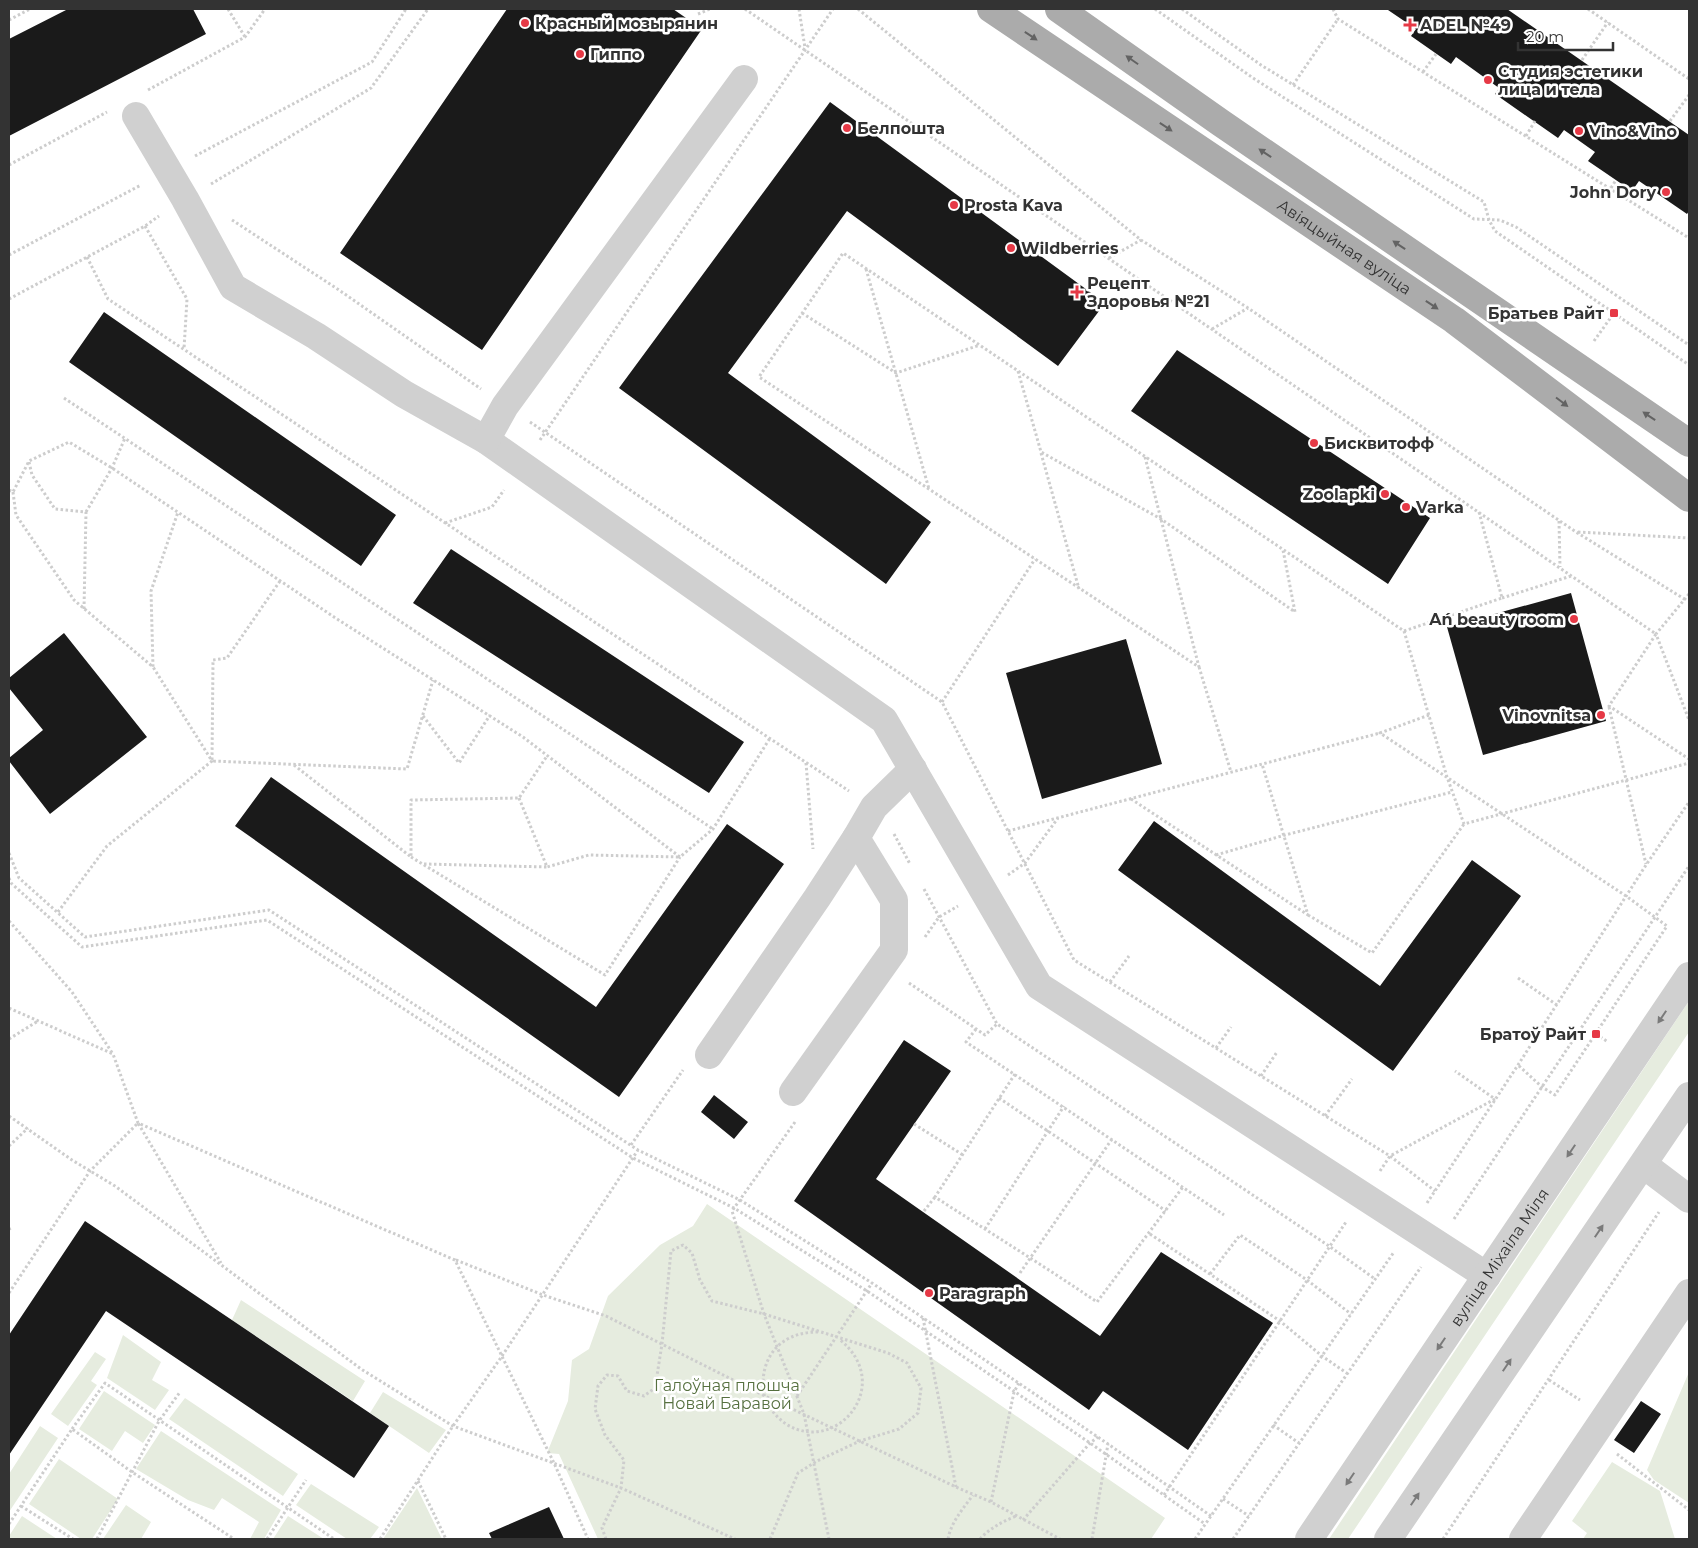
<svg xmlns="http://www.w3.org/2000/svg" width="1698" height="1548" viewBox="0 0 1698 1548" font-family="Montserrat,sans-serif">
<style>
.green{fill:#e6ecdf}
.building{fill:#1a1a1a}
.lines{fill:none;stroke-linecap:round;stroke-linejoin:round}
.path{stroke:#cdcdcd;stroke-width:3;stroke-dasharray:2.5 2.5;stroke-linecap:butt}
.minor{stroke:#d0d0d0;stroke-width:28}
.major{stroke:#ababab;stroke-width:28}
.oneway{fill:#636363}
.oneway2{fill:#7a7a7a}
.poi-dot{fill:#e63946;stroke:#fff;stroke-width:2}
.labels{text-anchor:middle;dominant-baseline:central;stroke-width:5;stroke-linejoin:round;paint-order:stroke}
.poi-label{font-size:16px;font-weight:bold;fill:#333;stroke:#fff;text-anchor:start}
.street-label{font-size:16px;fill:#333;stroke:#fff}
.park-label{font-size:16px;fill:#56703f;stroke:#fff}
</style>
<rect width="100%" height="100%" fill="#fff"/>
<path class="green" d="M1689 1001V1032L1348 1539H1329Z
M707 1204 1165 1518 1151 1539H598L559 1454 547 1453 568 1401 572 1360 589 1349 608 1296 660 1245 693 1226Z
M241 1300 365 1381 353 1401 232 1320Z
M123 1335 161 1362 152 1380 169 1390 155 1410 107 1378Z
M95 1352 106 1359 91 1381 97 1385 68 1426 51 1414Z
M1689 1372V1503L1654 1480 1647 1470Z
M104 1391 155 1425 143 1443 125 1431 112 1451 79 1429Z
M383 1392 446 1430 429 1453 370 1413Z
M185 1398 298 1474 283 1496 169 1419Z
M40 1426 58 1438 9 1512V1474Z
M161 1431 281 1510 264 1539H250L259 1522 222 1498 214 1510 188 1500 136 1469Z
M59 1459 118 1499 92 1539H81L29 1504Z
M1612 1462 1660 1491 1675 1539H1583L1587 1533 1572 1521Z
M311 1484 379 1527 370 1539H347L296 1505Z
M417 1488 442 1539H383Z
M126 1505 151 1522 141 1539H103Z
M22 1516 57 1539H9V1536Z
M288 1516 324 1539H273Z"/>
<path class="building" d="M68 9H193L206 34 9 136V39Z
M507 9H673L702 29 482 350 340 253Z
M1389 9H1507L1689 135V211L1687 214 1639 181 1632 191 1588 161 1595 152 1564 130 1558 138 1495 94 1499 88 1456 57 1451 64 1411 36 1416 29 1388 10Z
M830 102 1105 303 1058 366 847 211 728 373 931 522 886 584 619 388Z
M104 312 396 515 361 566 69 362Z
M1177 350 1430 518 1388 584 1131 411Z
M451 549 744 742 709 793 413 603Z
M1571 593 1606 721 1483 755 1447 627Z
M64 633 147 737 50 814 9 761V758L43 730 9 688V678Z
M1126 639 1162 764 1042 799 1006 673Z
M271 777 596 1007 727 824 784 864 619 1097 235 826Z
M1154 821 1380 986 1472 860 1521 896 1393 1071 1118 870Z
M904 1040 951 1071 876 1179 1100 1336 1161 1252 1273 1323 1188 1450 1103 1391 1089 1410 794 1201Z
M714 1095 748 1122 734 1139 701 1112Z
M85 1221 389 1426 354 1478 106 1311 9 1455V1335Z
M1641 1401 1661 1414 1634 1453 1614 1440Z
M549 1507 564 1539H492L489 1533Z"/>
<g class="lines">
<path class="path" d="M228 9 245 37
M745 9 1656 634 1609 706 1689 759
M799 9 805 48
M858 9 1141 240 1248 308 1576 532 1686 600
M1155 9 1253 78 1474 219 1500 220 1516 227 1689 345
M1182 9 1261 65 1484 202 1489 220 1495 231 1689 365
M1333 9 1338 19 1689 238
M1588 9 1689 79
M698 14 710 9
M9 20 30 9
M1582 60 1608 22
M1423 72 1436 54
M1293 85 1338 19
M148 90 245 37 265 9
M1670 121 1689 95
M1526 136 1535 121
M195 156 372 62 406 9
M9 165 107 112
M211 184 371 88 428 9
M1611 188 1616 180
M232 220 339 290 481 389
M145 226 187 299 184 349
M9 255 141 185
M87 257 108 299 849 791
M1109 258 1141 240
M866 269 929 489
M9 299 145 226 159 216
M802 313 896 373 980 345
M1212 329 1248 308
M1594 341 1614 313
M1018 371 1041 452 1161 519 1295 612 1283 550
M64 398 713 829
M530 422 942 702 1074 960 1390 1156 1435 1191
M540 440 833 9
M1041 453 1079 589
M1145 457 1199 667 759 377 843 253 1404 631 1447 777 1464 824 1689 763
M29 462 32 475 55 509 86 512 84 609
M9 490 13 492 29 461 69 442 112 468 337 619 523 737 680 857 713 829 770 738
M13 492 16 515 74 600 153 667 151 591 178 512
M86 512 112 468 125 438
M1559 521 1560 567
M445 523 492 507 504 490
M1578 532 1689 538
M280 581 227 658 213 660 212 761 407 769 433 680
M1689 594 1656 634 1689 720
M1502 598 1571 576
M1404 631 1502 598 1479 512
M1199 667 1231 772
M942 702 1035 559
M1609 707 1646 864
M1429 715 1380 733 1626 896 1667 926 1555 1095 1542 1087 1518 1065
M423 716 459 763 490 715
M806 763 813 849
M294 765 411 857V800L519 798 547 756
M519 798 547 867 589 855 679 857
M1131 799 1308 915 1262 764
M1008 831 1380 733
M894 834 910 864
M9 853 19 878 85 937 269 910 638 1150 740 1200 872 1283 1108 1444 1211 1516
M1216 855 1285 835 1452 792
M411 857 605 975 680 857
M424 864 547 867
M1008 875 1025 863 1058 818
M9 878 11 883 82 947 267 920 633 1158 734 1208 867 1291 1090 1443 1205 1524
M924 889 997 1024 1329 1246 1375 1279
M58 912 107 846 212 761 153 667
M1308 915 1372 953 1464 824
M9 921 72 992 113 1054
M925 937 939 917 958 906
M1518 978 1557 1005
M1110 982 1129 956
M909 983 985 1035 997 1024
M9 1008 113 1054 138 1123 455 1260 554 1463 588 1539
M976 1029 966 1042 1224 1215
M1596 1034 1608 1042
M9 1039 38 1021
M1216 1048 1231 1027
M1015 1074 935 1197C989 1232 1044 1266 1097 1302L1183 1187
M1261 1076 1277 1052
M999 1098 1166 1211
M9 1116 72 1160 115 1186 361 1369 453 1426 621 1488 735 1539
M1325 1116 1352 1079
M795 1122 732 1211 764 1314 804 1414 829 1539
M914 1124 963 1155
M631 1145 683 1070
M9 1146 28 1128
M1380 1171 1390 1156 1495 1099 1455 1071
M1427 1203 1518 1065 1646 865 1689 802
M924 1211 935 1197
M1454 1219 1689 866
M9 1228 11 1232
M985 1229 1064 1106
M1150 1234 1280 1321 1322 1356 1348 1374
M456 1260 543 1295 606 1316 765 1396 956 1487 991 1502 1060 1539
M1020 1273 1112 1139
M1210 1274 1240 1235 1307 1280 1351 1314
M9 1293 90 1171 138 1123 221 1263
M923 1318 956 1487
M818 1332C803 1332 787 1336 776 1348 765 1360 761 1377 764 1394 767 1406 776 1417 786 1424 837 1456 896 1384 839 1339
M1549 1380 1580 1400
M797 1396 872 1283
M1273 1425 1299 1443
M72 1429 105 1383 334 1539
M1617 1454 1689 1510
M418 1481 446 1539
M1164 1495 1346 1222
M1223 1499 1249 1516
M991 1502 1014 1392 1019 1383
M21 1506 73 1539
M1023 1520 1090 1443 1098 1437
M9 1524 72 1429 132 1472 234 1539
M97 1539 159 1421 180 1392
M267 1539 306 1480
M380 1539 453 1426 502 1356 638 1150
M606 1539 602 1528 621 1488 624 1460 605 1435 595 1409 598 1386 607 1375 618 1376 627 1391 644 1396 655 1388 662 1344 671 1251 683 1245 692 1253 700 1280 712 1301 764 1314 888 1353 907 1363 921 1388 918 1413 899 1429 860 1441 817 1461 798 1473 770 1539
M948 1539C951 1522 963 1509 973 1495
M980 1539C990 1528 1002 1522 1016 1516
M1092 1539 1108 1444
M1195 1539 1394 1252
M1233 1539 1421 1267
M1443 1539 1659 1212"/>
<g class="minor">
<path d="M136 116 185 199 233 287 316 336 404 394 486 440 884 720 1039 986 1487 1276"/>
<path d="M486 440 505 406 744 79"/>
<path d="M709 1055 817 898 856 838"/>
<path d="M793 1092 894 950V900L856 838 874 807 913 769"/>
<path d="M1644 1165 1689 1199"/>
<path id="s1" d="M1309 1539 1689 976"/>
<path d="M1388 1539 1689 1096"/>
<path d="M1523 1539 1689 1293"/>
</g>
<g class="major">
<path id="s2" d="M991 9 1454 320 1689 498"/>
<path d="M1059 9 1221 123 1689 443"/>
</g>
</g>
<defs><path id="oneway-solid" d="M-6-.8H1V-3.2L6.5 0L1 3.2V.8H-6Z" transform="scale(1.25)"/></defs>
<g class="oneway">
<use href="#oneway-solid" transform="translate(1031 36) rotate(34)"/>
<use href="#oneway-solid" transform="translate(1132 60) rotate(-145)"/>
<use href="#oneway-solid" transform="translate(1166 127) rotate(34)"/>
<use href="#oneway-solid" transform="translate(1265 153) rotate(-146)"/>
<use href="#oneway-solid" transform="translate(1399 245) rotate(-146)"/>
<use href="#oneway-solid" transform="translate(1432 305) rotate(34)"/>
<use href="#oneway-solid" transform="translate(1562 402) rotate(37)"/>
<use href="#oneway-solid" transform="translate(1649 416) rotate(-146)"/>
</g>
<g class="oneway2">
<use href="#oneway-solid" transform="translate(1662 1017) rotate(124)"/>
<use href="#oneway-solid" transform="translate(1571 1151) rotate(124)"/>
<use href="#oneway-solid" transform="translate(1599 1231) rotate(-56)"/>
<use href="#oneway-solid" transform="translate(1441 1344) rotate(124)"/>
<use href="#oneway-solid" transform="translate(1507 1365) rotate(-56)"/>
<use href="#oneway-solid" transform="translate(1350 1479) rotate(124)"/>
<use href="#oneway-solid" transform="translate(1415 1499) rotate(-56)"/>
</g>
<g class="poi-dot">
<circle cx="525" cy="23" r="5"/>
<path d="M1407.5 17.5h5v5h5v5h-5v5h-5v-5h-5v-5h5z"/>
<circle cx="580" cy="54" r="5"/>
<circle cx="1488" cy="80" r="5"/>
<circle cx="847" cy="128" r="5"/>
<circle cx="1579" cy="131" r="5"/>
<circle cx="1666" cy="192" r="5"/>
<circle cx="954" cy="205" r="5"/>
<circle cx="1011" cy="248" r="5"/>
<path d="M1074.5 284.5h5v5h5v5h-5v5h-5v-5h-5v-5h5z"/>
<rect x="1609" y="308" width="10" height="10" rx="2.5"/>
<circle cx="1314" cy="443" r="5"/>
<circle cx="1385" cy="494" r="5"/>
<circle cx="1406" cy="507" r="5"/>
<circle cx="1574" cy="619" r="5"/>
<circle cx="1601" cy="715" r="5"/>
<rect x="1591" y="1029" width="10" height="10" rx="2.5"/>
<circle cx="929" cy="1293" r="5"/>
</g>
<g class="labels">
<g class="poi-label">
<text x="535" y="23">Красный мозырянин</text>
<text x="1420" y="25">ADEL №49</text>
<text x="590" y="54">Гиппо</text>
<text x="1498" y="71">Студия эстетики<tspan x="1498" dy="18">лица и тела</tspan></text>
<text x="857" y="128">Белпошта</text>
<text x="1589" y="131">Vino&amp;Vino</text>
<text x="1656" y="192" text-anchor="end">John Dory</text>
<text x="964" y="205">Prosta Kava</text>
<text x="1021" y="248">Wildberries</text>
<text x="1087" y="283">Рецепт<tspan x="1087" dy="18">Здоровья №21</tspan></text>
<text x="1604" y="313" text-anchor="end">Братьев Райт</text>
<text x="1324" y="443">Бисквитофф</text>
<text x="1375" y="494" text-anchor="end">Zoolapki</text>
<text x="1416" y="507">Varka</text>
<text x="1564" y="619" text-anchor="end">Ań beauty room</text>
<text x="1591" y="715" text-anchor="end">Vinovnitsa</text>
<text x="1586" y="1034" text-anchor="end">Братоў Райт</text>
<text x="939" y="1293">Paragraph</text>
</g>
<g class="street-label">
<text stroke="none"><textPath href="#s2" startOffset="426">Авіяцыйная вуліца</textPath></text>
<text stroke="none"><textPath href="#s1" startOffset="340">вуліца Міхаіла Міля</textPath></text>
</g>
<g class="park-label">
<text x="727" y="1385">Галоўная плошча<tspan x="727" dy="18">Новай Баравой</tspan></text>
</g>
</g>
<rect width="1698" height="1548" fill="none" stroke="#333333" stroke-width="20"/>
<path d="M1518 42v8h95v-8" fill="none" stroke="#333333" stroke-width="2.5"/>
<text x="1526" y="42" font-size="15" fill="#333333" stroke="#ffffff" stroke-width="4" paint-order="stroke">20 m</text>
</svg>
